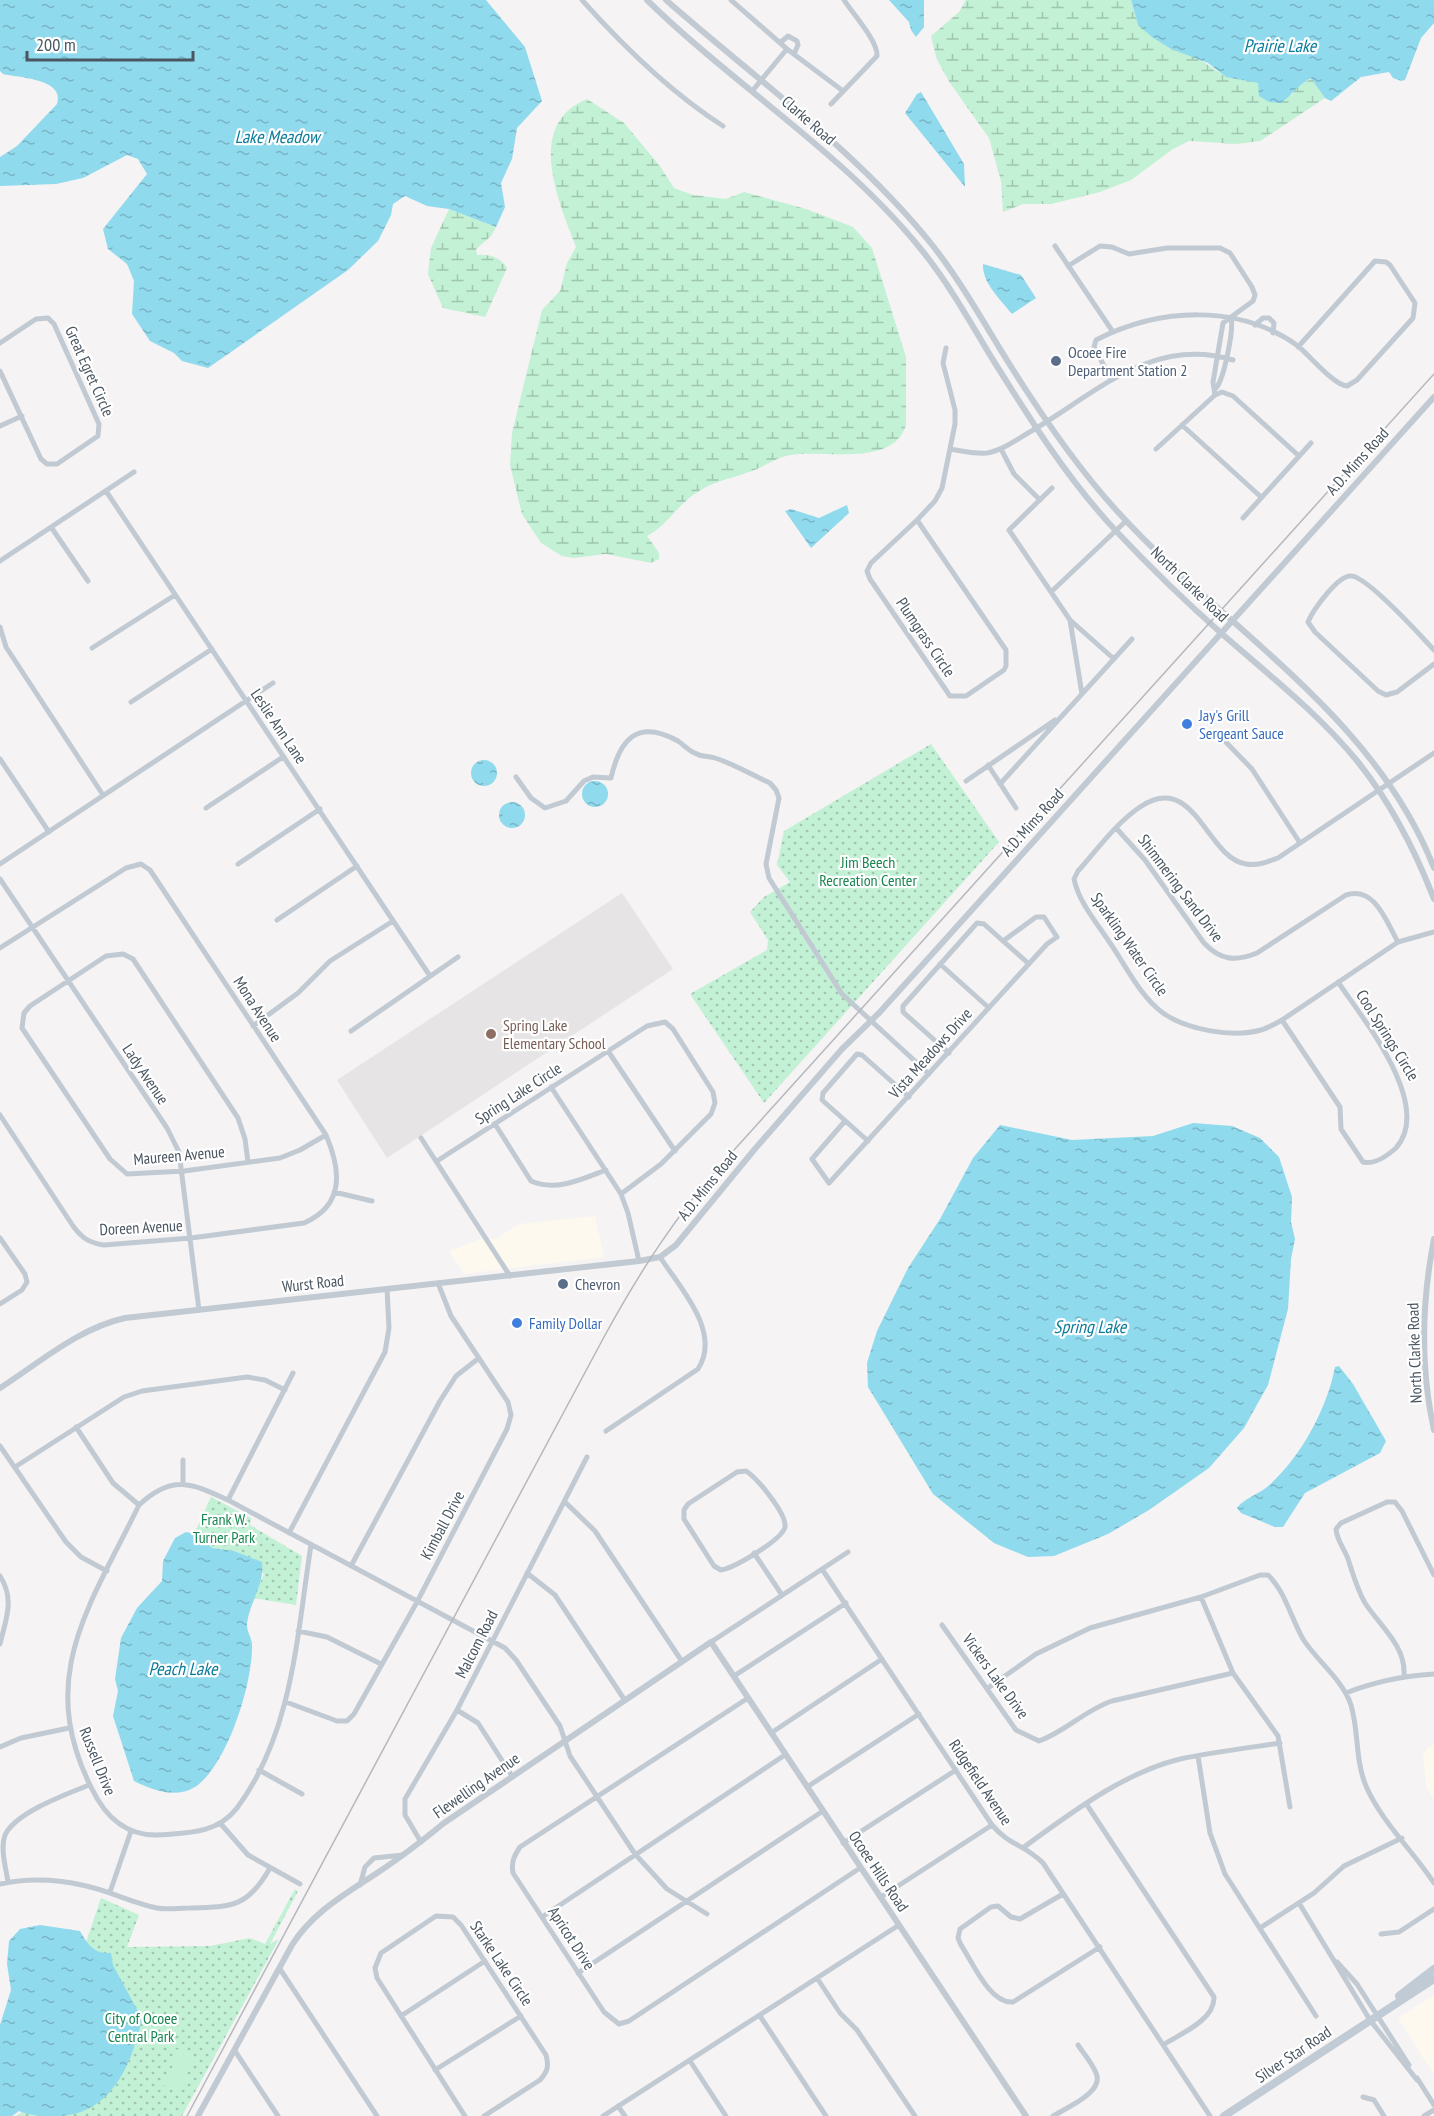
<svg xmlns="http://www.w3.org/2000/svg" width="1434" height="2116" viewBox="0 0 1434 2116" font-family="'PT Sans Narrow',sans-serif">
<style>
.commercial{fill:#fdf9ef}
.education{fill:#e6e4e5}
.wetland{fill:url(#wetland-marsh)}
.park{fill:url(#park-dots)}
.pitch{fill:#c3f1d5}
.water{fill:url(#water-ripples)}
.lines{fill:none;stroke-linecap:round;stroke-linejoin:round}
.minor{stroke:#c1cad2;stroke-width:5}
.tertiary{stroke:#c1cad2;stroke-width:6}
.secondary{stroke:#c1cbd6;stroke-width:8}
.rail{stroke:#b5b8bd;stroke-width:1.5}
.service-dot{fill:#5c6f8a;stroke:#fff;stroke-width:2}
.shop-dot{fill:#3f7fe0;stroke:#fff;stroke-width:2}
.education-dot{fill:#8d6e63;stroke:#fff;stroke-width:2}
.labels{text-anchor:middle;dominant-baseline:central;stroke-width:4.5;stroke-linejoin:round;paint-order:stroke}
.street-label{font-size:16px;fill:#4a5661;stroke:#fff}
.service-label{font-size:16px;fill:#4e5e75;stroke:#fff;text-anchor:start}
.shop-label{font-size:16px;fill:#366cbe;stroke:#fff;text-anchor:start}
.park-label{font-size:16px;fill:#17864f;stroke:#fff}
.education-label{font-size:16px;fill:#785e54;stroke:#fff;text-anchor:start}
.water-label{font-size:18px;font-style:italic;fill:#0c7c9b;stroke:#fff}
</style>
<defs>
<pattern id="wetland-marsh" width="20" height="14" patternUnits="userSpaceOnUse" patternTransform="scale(1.5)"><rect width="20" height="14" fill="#c3f1d5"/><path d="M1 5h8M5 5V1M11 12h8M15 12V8" fill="none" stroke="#a0c6b0"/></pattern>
<pattern id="park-dots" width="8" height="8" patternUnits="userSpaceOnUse" patternTransform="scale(1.5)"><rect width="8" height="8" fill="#c3f1d5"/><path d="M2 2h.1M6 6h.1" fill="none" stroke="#a0c6b0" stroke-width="1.8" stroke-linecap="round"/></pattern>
<pattern id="water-ripples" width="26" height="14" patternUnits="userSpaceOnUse" patternTransform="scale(1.5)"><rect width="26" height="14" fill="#90daee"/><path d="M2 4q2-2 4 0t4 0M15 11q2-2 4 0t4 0" fill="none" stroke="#78b4c4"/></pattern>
</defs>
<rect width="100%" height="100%" fill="#f5f3f3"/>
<path class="commercial" d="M595 1216 604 1257 464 1274 449 1251 481 1239H496L519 1224Z
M1434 1744V1800L1426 1786 1423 1756 1427 1748Z
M1434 1995V2075L1398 2018Z"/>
<path class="education" d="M622 893 673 969 387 1158 337 1080Z"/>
<path class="wetland" d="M966 0H1131L1138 25 1171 49 1193 55 1226 77 1246 79 1292 95 1296 87 1312 78 1325 98 1260 141 1236 144 1189 141 1173 149 1131 180 1100 192 1051 204H1023L1003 212 1001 181 989 138 950 83 937 60 931 36 959 12Z
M587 99 624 123 660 166 674 188 693 195 726 199 744 192 806 209 853 227 872 248 906 357V425C893 468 824 449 791 455 776 457 763 468 749 472 724 481 708 482 687 500 673 512 664 527 647 536L659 553V559L651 563 606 554 573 558 562 556 541 543 522 514 510 465 512 433 542 310 560 291 567 263 576 247C559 202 524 125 587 99Z
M449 209 496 227 491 236 476 249 477 255C489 254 500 257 507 268L485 317 443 308 428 274 431 248Z"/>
<path class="park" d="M931 744 999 842 764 1103 690 994 767 950 768 940 750 912 764 897 790 882 777 865 784 831Z
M211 1497 251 1518 250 1525 302 1556 296 1605 253 1598 264 1574 234 1551 212 1548 199 1535 194 1534Z
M295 1889 298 1891 270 1944 279 1939 182 2116H16L36 2102 38 2084 101 1898 139 1915 127 1947 210 1946 250 1938 265 1944Z"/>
<path class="pitch" d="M177 2049 192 2059 185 2070 170 2060Z
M173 2066 188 2075 177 2093 162 2084Z"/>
<path class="water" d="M0 0H486L525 47 542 101 517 128 512 159 501 183 505 207 496 227 449 209 427 206 405 196 393 204 391 215 378 241 348 270 208 368 182 361 174 353 150 341 132 314 134 281 127 264 108 249 103 229 147 174 138 159 127 155 83 178 56 184 0 186V157L17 146 57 104C65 79 21 78 3 74L0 71Z
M889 0H924V27L916 37 911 30 909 22Z
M1131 0H1434V23L1421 38 1405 80 1401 81 1393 78 1389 72 1361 77 1331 101 1325 98 1311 78C1298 85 1293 94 1281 103L1269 102 1259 96 1258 83 1226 77 1208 63 1171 49 1152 37 1138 25Z
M921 92 964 164 965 187 905 113 917 94Z
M983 264 1021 275 1036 298 1012 314C1001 300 982 283 983 264Z
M847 505 849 513 811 548 785 511 791 509 819 518Z
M471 773a13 13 0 1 1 26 0a13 13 0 1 1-26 0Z
M582 794a13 13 0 1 1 26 0a13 13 0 1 1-26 0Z
M499 815a13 13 0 1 1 26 0a13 13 0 1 1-26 0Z
M1193 1123 1232 1126 1260 1138 1279 1157 1292 1197 1291 1222 1295 1239 1291 1259 1288 1309 1268 1385 1244 1428 1209 1468 1149 1510 1108 1534 1054 1556 1028 1557 994 1543 933 1494 868 1387 867 1363 877 1331 908 1268 940 1219 973 1158 1000 1125 1072 1140 1153 1136Z
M1339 1366 1353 1384 1386 1441 1380 1453 1305 1493 1283 1527H1275L1241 1513 1237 1508C1243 1499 1259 1494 1267 1487 1300 1459 1327 1409 1335 1367Z
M186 1532 199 1535 212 1548 234 1551 262 1562C265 1583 250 1602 247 1623 246 1631 252 1638 252 1645 253 1683 227 1766 195 1787 175 1799 152 1790 134 1781L113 1716 118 1691 115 1679 121 1638 137 1608 162 1581 163 1561 175 1538Z
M40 1925 80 1931C88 1945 94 1954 111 1953L113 1965 142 2019C131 2066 111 2116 55 2116 41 2116 32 2116 19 2111L12 2116H0V2025L11 1990 7 1964 9 1941 20 1929Z"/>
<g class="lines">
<path class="minor" d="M582 0C624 47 670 92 723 126
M731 0 787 49 843 91
M780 43 788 36 797 41 798 45 794 54
M753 90 787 49
M831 104 877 56C878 41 853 14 844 0
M1055 246 1113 332
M1068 266 1100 246 1112 247 1129 254 1167 248H1220L1230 253 1252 287 1255 295 1253 301 1223 323 1213 382 1215 395 1156 449
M1255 325 1263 318H1269L1274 323 1273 333
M0 343 36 319 48 318 54 324 99 424 98 436 57 464H47L41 459 0 371
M1111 379 1094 347 1096 340C1159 308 1238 303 1298 346 1310 356 1334 385 1347 386L1357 380 1413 318 1415 303 1390 265 1386 262 1375 261 1298 347
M1216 388C1224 379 1234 330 1231 318
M1215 395 1222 392 1233 396 1299 456
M1182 425 1261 497
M0 426 22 416
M950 449C962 451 974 454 987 453 1002 450 1015 441 1028 433 1093 396 1151 335 1233 360
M1001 449 1014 474 1040 500
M1052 488 1009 530 1070 620 1114 659
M106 491 430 976
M1243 518 1311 443
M917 520 1006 650V666L1004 670 966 696H950L870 579 867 571 871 563 917 520 935 501 942 488 955 424V410L943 363 946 348
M51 527 88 581
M0 561 134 472
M1051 592 1126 521
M1070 620 1082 694
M0 627 6 647 103 795
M92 648 175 595
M1434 650C1421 636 1367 576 1351 576 1338 575 1313 610 1308 622L1315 632 1378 691 1386 695 1397 692 1434 664
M131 702 212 649
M1218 734 1252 769 1300 843
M1434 753 1278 858C1267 862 1257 866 1246 864 1206 858 1195 770 1140 807 1116 823 1097 850 1078 871L1074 879C1079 903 1097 923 1110 943 1126 966 1140 996 1163 1013 1187 1030 1233 1038 1261 1030 1268 1028 1275 1024 1282 1020L1398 942 1434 932
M0 759 49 832
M988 765 1016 808
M516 777 531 798 545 808 566 801 584 781 593 777 611 778C620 738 638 719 678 741 684 745 690 752 697 754 702 757 709 756 715 758 734 764 752 775 770 783L776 790 779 798 766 864 769 878 842 994 929 1074
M966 781 1055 720
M1000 784 1132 639
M206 808 283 757
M1117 829 1145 860 1204 943C1220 960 1235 962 1257 953L1346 895C1375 886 1386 921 1398 942
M0 864 273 683
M238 864 320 809
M0 879 167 1128 179 1152 199 1310
M277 920 357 866
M0 948 126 868 141 864 150 870 326 1135C341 1170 345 1205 304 1223L191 1238 104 1245C89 1243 82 1238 73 1226L0 1115
M940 964 989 1008
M1282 1020 1340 1107 1341 1129 1363 1162C1375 1165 1387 1156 1396 1148 1434 1105 1363 1019 1338 982
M253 1026 298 993 330 961 393 921
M351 1031 458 957
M608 1051 675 1151
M949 1053 903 1012V1006L977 923 984 924 1029 964
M551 1087 621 1194 628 1213 639 1261
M845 1121 812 1159 829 1183 1047 944 1057 937 1044 917H1036L1003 941
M495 1124 531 1181C556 1192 582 1179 606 1170
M421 1138 510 1276
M868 1141 822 1100 823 1093 857 1054 862 1055 909 1097
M437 1161 647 1026 665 1022 673 1029 713 1092 715 1103 711 1114 661 1164 621 1194
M248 1162 245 1139 238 1118 133 959 123 954 106 956 30 1006 24 1013 22 1028 110 1159 127 1174 184 1171 280 1158 300 1150 326 1135
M334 1192 372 1201
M0 1238 25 1274 27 1282 22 1290 0 1304
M76 1427 113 1483 139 1505
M606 1431 698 1369C722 1332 680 1288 660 1257
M0 1446 66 1542 81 1557 107 1571
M183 1460V1483
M15 1467 124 1397 142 1391 247 1377 265 1380 285 1390
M746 1471C757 1478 787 1514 785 1527 782 1540 734 1568 721 1570L714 1566 684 1519V1510L688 1504 737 1472Z
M228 1500 293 1373
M565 1502 595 1531 681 1660
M289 1533 385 1352 389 1328 387 1289
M311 1545C297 1634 293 1733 237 1808 217 1834 187 1833 158 1835 126 1836 105 1816 92 1789 35 1677 90 1606 139 1505 172 1474 191 1483 228 1500L505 1648 516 1660 560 1726 570 1756 635 1854 667 1889 707 1914
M754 1553 782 1595
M351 1566 440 1401 456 1376 479 1358
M822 1569 992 1825C1010 1846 1024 1844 1043 1863L1210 2116
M527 1573 555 1595 624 1699
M0 1576C15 1599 6 1619 0 1644
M1201 1597 1233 1673 1278 1736 1290 1807
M942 1625 1016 1730 1039 1741C1065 1732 1085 1710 1112 1701L1233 1673
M298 1631 327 1637 381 1664
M711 1642 848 1552
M1404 1675C1406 1646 1380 1626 1365 1603 1357 1589 1353 1574 1348 1559 1344 1548 1337 1541 1336 1529L1341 1523 1387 1502H1395L1402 1511 1434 1575
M734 1676 846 1603
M988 1688 1036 1654 1090 1628 1201 1597 1260 1575H1268C1285 1591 1291 1618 1303 1639 1317 1661 1343 1680 1351 1705 1359 1732 1355 1760 1366 1786 1381 1821 1413 1851 1434 1883
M1346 1693C1376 1681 1402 1676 1434 1674
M748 1698 520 1847C514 1856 511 1862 513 1873L604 2012 619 2024 629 2021 860 1868
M286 1702 337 1721H347L354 1714 417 1602 507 1429 511 1415 508 1402 451 1316 438 1283
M457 1710 478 1723 512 1776
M771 1733 882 1659
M0 1747 21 1738 69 1728
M1198 1756 1210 1833 1225 1874 1316 2016
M259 1770 302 1794
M807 1787 919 1714
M1087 1805 1214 1997C1215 2020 1180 2034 1163 2045
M220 1823 248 1855 300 1884
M421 1842 405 1815V1799L457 1710 587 1457
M843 1843 956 1770
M1024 1847C1071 1813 1123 1773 1180 1759 1213 1752 1247 1748 1280 1743
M8 1882C6 1868 0 1849 5 1835 16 1812 67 1794 89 1785
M0 1884C28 1878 54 1879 82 1885 108 1890 132 1903 157 1908 167 1910 179 1908 190 1908 232 1907 248 1907 270 1868
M360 1885 365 1867 374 1858 403 1855
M110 1892 131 1831
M1063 1894 1020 1919 1011 1917 998 1906 991 1907 960 1929 958 1938 961 1945C973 1963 990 2004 1013 2002L1100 1947
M881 1897 992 1825
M1299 1903 1370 2020 1417 2080
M542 1917 785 1755
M1260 1928 1314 1893 1344 1866 1402 1838
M1381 1934 1399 1932 1434 1909
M1337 1962 1357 1984 1409 2065
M280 1969 377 2116
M578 1973 823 1811
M817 1978 840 2013 857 2030 915 2116
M401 2016 485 1961
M760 2016 826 2116
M235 2051 278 2116
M690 2061 726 2116
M435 2070 521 2016
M1417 2078 1434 2105
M1363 2097 1374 2100 1384 2116
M618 2106 625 2116
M465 2116 377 1978 375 1968 381 1953 436 1916 453 1917 461 1925 546 2055C549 2066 548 2071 540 2080L484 2116
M603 2116 899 1925
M1053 2116C1066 2108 1105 2092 1096 2073 1092 2063 1084 2054 1078 2045
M1424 2116 1434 2110"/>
<path class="tertiary" d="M647 0C735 86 842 152 920 248 947 281 968 318 990 355 1028 416 1067 479 1117 532 1150 567 1185 601 1221 633 1269 675 1318 713 1358 762 1391 803 1415 850 1434 899
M666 0C757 80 857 151 933 246 962 283 985 325 1010 365 1042 416 1076 466 1117 511 1224 629 1374 714 1434 868
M1434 1239C1422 1301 1420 1367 1434 1430
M0 1388C39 1363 79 1328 125 1318L639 1261 660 1257 676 1245 754 1150 842 1049 879 1013 1434 397
M198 2116 292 1945C313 1912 344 1895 377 1873 400 1858 422 1841 444 1823L711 1642 1026 2116"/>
<path class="secondary" d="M1399 1996 1434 1969
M1224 2116 1434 1979"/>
<path class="rail" d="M187 2116 604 1337C639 1273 676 1215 725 1160L1434 374"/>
</g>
<g class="service-dot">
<circle cx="1056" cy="361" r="6"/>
<circle cx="563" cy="1284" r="6"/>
</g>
<g class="shop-dot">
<circle cx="1187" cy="724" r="6"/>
<circle cx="517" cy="1323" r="6"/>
</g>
<circle class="education-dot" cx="491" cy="1034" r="6"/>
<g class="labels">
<g class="street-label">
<text transform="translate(809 120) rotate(41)">Clarke Road</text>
<text transform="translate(90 371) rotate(66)">Great Egret Circle</text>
<text transform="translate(1357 461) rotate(-48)">A.D. Mims Road</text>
<text transform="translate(1190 584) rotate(44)">North Clarke Road</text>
<text transform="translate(926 637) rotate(56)">Plumgrass Circle</text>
<text transform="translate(279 726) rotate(56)">Leslie Ann Lane</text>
<text transform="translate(1032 822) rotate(-48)">A.D. Mims Road</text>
<text transform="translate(1181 888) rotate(53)">Shimmering Sand Drive</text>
<text transform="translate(1130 944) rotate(55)">Sparkling Water Circle</text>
<text transform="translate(258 1009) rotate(57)">Mona Avenue</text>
<text transform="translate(1388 1035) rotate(58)">Cool Springs Circle</text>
<text transform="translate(930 1053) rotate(-48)">Vista Meadows Drive</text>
<text transform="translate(146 1074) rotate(56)">Lady Avenue</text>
<text transform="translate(518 1093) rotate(-33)">Spring Lake Circle</text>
<text transform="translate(179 1155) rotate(-5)">Maureen Avenue</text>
<text transform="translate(707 1185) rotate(-51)">A.D. Mims Road</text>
<text transform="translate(141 1227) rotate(-3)">Doreen Avenue</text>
<text transform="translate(313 1283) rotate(-6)">Wurst Road</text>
<text transform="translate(1414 1353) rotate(-92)">North Clarke Road</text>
<text transform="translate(442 1525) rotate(-62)">Kimball Drive</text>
<text transform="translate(476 1644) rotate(-63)">Malcom Road</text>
<text transform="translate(996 1676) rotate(54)">Vickers Lake Drive</text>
<text transform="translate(98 1761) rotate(68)">Russell Drive</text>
<text transform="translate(981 1782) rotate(56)">Ridgefield Avenue</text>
<text transform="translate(476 1785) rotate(-35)">Flewelling Avenue</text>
<text transform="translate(879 1871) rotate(56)">Ocoee Hills Road</text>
<text transform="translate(572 1938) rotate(57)">Apricot Drive</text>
<text transform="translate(502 1963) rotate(56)">Starke Lake Circle</text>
<text transform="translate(1293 2054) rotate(-34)">Silver Star Road</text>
</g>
<g class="service-label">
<text x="1068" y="352">Ocoee Fire<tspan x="1068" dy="18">Department Station 2</tspan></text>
<text x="575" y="1284">Chevron</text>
</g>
<g class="shop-label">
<text x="1199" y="715">Jay's Grill<tspan x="1199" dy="18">Sergeant Sauce</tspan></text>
<text x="529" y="1323">Family Dollar</text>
</g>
<g class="park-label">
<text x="868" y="862">Jim Beech<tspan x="868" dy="18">Recreation Center</tspan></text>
<text x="224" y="1519">Frank W.<tspan x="224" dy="18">Turner Park</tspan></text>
<text x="141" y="2018">City of Ocoee<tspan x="141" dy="18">Central Park</tspan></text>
</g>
<g class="education-label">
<text x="503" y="1025">Spring Lake<tspan x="503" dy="18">Elementary School</tspan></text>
</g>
<g class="water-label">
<text x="1280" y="45">Prairie Lake</text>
<text x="277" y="136">Lake Meadow</text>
<text x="1090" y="1326">Spring Lake</text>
<text x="183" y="1668">Peach Lake</text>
</g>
</g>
<path d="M27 51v9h166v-9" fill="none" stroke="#4a5661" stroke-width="3"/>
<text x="36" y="51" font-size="18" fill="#4a5661" stroke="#ffffff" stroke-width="4.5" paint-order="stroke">200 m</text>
</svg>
